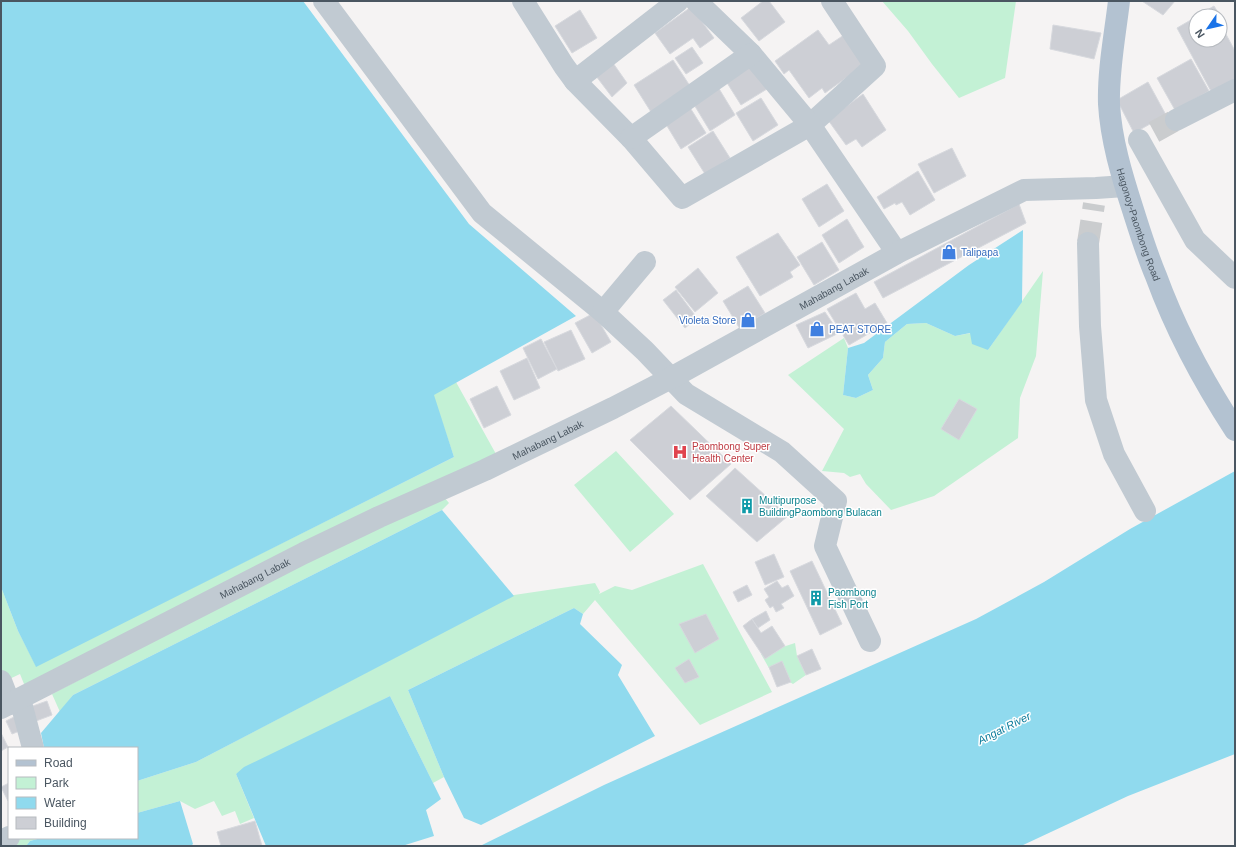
<svg xmlns="http://www.w3.org/2000/svg" width="1236" height="847" viewBox="0 0 1236 847" font-family="Helvetica,sans-serif">
<style>
.green{fill:#c3f1d5}
.water{fill:#90daee}
.building{fill:#cdcfd5;stroke:#d7d9de}
.lines{fill:none;stroke-linecap:round;stroke-linejoin:round}
.minor-tunnel{stroke:#caccce;stroke-width:22;stroke-dasharray:22 11;stroke-linecap:butt}
.minor{stroke:#c1cad2;stroke-width:22}
.major{stroke:#b3c2d1;stroke-width:22}
.labels{text-anchor:middle;dominant-baseline:central;stroke-width:3;stroke-linejoin:round;paint-order:stroke}
.street-label{font-size:10px;fill:#4a5661;stroke:#fff}
.shop-label{font-size:10px;fill:#366cbe;stroke:#fff;text-anchor:start}
.health-label{font-size:10px;fill:#be3a42;stroke:#fff;text-anchor:start}
.culture-label{font-size:10px;fill:#0d838f;stroke:#fff;text-anchor:start}
.water-label{font-size:11px;font-style:italic;fill:#0c7c9b;stroke:#fff}
</style>
<rect width="100%" height="100%" fill="#f5f3f3"/>
<path class="green" d="M882 1H1016L1005 78 959 98 932 64 908 31Z
M1043 271 1036 356 1020 398 1018 438 934 496 891 510 866 484 860 474 850 477 844 473 822 471 844 429 788 375 844 338 848 348 843 395 856 398 873 390 868 375 883 358 885 342 907 324 926 323 955 336 971 333 988 350Z
M456 382 496 454 26 689 20 674 1 683V587L18 631 36 666 454 457 433 395Z
M616 451 674 514 630 552 574 485Z
M443 496 449 503 442 510 73 695 60 712 52 694 252 590Z
M703 564 772 692 700 725 595 600 583 614 574 608 408 690 444 777 433 783 390 696 236 774 254 818 240 824 235 811 222 816 214 801 195 809 180 801 137 813V781L196 762 514 595 595 583 600 592 599 594 615 586 632 590Z
M795 643 797 656 806 675 793 684 770 670 761 654Z
M20 838H41L30 841 26 846H14L18 839Z"/>
<path class="water" d="M1 1H303L469 224 576 316 434 395 454 457 36 667 18 631 1 587Z
M1023 230 1022 302 988 350 972 344 970 333 955 336 926 323 907 324 885 342 883 358 868 375 873 390 856 398 843 395 848 348 864 343 969 265Z
M1235 471V754L1128 796 1021 846H480L604 785 675 753 976 619 1044 582 1130 529Z
M442 510 514 596 196 762 137 781V748H44L41 733 73 695Z
M574 608 583 614 580 624 622 665 618 675 655 736 481 825 464 818 444 777 408 690Z
M390 696 441 799 426 810 434 836 402 846H266L236 774 244 767Z
M180 801 193 844 191 846H26L30 841 41 838H137V813Z"/>
<path class="building" d="M763 1H769L785 22 759 41 741 18Z
M1142 1H1175L1163 15Z
M1214 6 1224 22 1221 25 1235 51V80L1212 93 1177 28 1196 17V40H1220V16H1197Z
M691 7 714 38 700 48 693 38 670 54 655 33Z
M580 10 597 38 572 53 555 26Z
M1053 25 1101 33 1094 59 1050 49Z
M818 30 829 45 844 35 864 65 825 93 822 88 809 98 789 70 784 74 775 61Z
M692 47 703 63 686 74 675 58Z
M1191 59 1209 91 1175 110 1157 78Z
M673 60 690 86 651 112 634 85Z
M749 62 767 89 741 105 724 78Z
M613 63 627 83 612 97 596 76Z
M1148 82 1166 115 1134 133 1117 100Z
M718 87 735 115 710 131 693 103Z
M863 94 886 130 862 147 856 139 846 145 828 120Z
M761 98 778 125 753 141 736 113Z
M689 106 706 133 681 149 664 121Z
M713 131 730 158 705 174 688 147Z
M952 148 966 176 934 193 918 164Z
M918 171 935 200 910 215 902 202 896 205 895 203 884 209 877 197Z
M827 184 844 211 819 227 802 199Z
M1019 204 1026 223 883 298 874 282Z
M847 219 864 247 839 263 822 235Z
M778 233 800 265 790 272 793 277 760 296 736 257Z
M822 242 839 270 814 285 797 257Z
M698 268 718 293 695 312 675 287Z
M748 286 765 313 740 329 723 301Z
M676 290 697 318 685 328 663 300Z
M856 293 865 309 875 303 887 323 849 345 827 309Z
M825 312 839 333 808 348 796 325Z
M594 313 611 342 592 353 575 323Z
M571 330 585 359 558 371 544 342Z
M541 339 557 369 538 379 523 348Z
M527 358 540 388 514 400 500 371Z
M497 386 511 415 484 428 470 399Z
M959 399 977 409 959 440 941 429Z
M671 406 731 464 690 500 630 440Z
M735 468 788 516 757 542 706 496Z
M774 554 784 577 765 585 755 562Z
M812 561 842 624 820 635 790 571Z
M777 581 782 588 788 585 794 596 781 604 784 608 776 612 773 606 770 608 765 600 769 597 764 589Z
M747 585 752 595 738 602 733 592Z
M766 611 770 620 758 628 752 619Z
M706 614 719 639 695 653 679 624Z
M752 619 761 633 772 626 785 646 765 659 743 626Z
M812 649 821 669 806 675 797 656Z
M689 659 699 677 685 683 675 668Z
M782 661 791 682 777 687 769 667Z
M47 701 52 715 36 721 30 707Z
M16 716 22 730 12 734 6 721Z
M1 733 8 747 1 751Z
M9 783V800L8 801 1 787Z
M255 821 262 846H221L217 832Z"/>
<g class="lines">
<path class="minor-tunnel" d="M1154 132 1176 120
M1088 243 1094 204"/>
<g class="minor">
<path d="M324 1 482 213 603 312 645 351 686 394 782 452 836 501 825 546 870 641"/>
<path d="M523 1 564 66 575 81 631 138 682 198 810 125 875 66 832 1"/>
<path d="M696 1 751 54 810 125 897 253"/>
<path d="M575 81 678 1"/>
<path d="M1176 120 1235 90"/>
<path d="M631 138 751 54"/>
<path d="M1139 140 1195 240 1235 278"/>
<path d="M1088 243 1090 326 1096 400 1114 454 1145 511"/>
<path d="M603 312 645 262"/>
<path d="M1 681 10 704"/>
<path d="M20 699 33 748"/>
<path id="s1" d="M1 708 304 553 379 517 485 470 613 408 671 378 897 253 1024 190 1096 188 1125 186"/>
<path d="M1 841 9 837"/>
</g>
<path class="major" id="s2" d="M1119 1C1115 35 1108 70 1109 104 1111 140 1122 176 1133 210 1140 232 1147 255 1156 276 1175 328 1205 384 1235 430"/>
</g>
<defs>
<g id="shop-bare" transform="scale(1.2)"><path d="M-5-2.5h2.3a2.7 3.5 0 0 1 5.4 0H5L5.5 6h-11ZM-1.5-2.5h3a1.5 2.3 0 0 0-3 0Z" fill="#3f7fe0" stroke="#fff" stroke-width="2.5" paint-order="stroke"/></g>
<g id="hospital-bare" transform="scale(1.2)"><path d="M-5-5h3v3.5h4V-5h3V5h-3V1.5h-4V5h-3Z" fill="#e0444e" stroke="#fff" stroke-width="2.5" paint-order="stroke"/></g>
<g id="building-bare" transform="scale(1.2)"><path d="M-4-6H4V6H1V3H-1V6H-4ZM-2.5-4.3h1.7v1.8h-1.7ZM.8-4.3h1.7v1.8H.8ZM-2.5-1h1.7V.8h-1.7ZM.8-1h1.7V.8H.8Z" fill="#0f9aa8" stroke="#fff" stroke-width="2.5" paint-order="stroke"/></g>
</defs>
<g fill-rule="evenodd">
<use href="#shop-bare" x="949" y="252"/>
<use href="#shop-bare" x="748" y="320"/>
<use href="#shop-bare" x="817" y="329"/>
<use href="#hospital-bare" x="680" y="452"/>
<use href="#building-bare" x="747" y="506"/>
<use href="#building-bare" x="816" y="598"/>
</g>
<g class="labels">
<g class="street-label">
<text stroke="none"><textPath href="#s2" startOffset="228">Hagonoy-Paombong Road</textPath></text>
<text stroke="none"><textPath href="#s1" startOffset="933">Mahabang Labak</textPath></text>
<text stroke="none"><textPath href="#s1" startOffset="609">Mahabang Labak</textPath></text>
<text stroke="none"><textPath href="#s1" startOffset="285">Mahabang Labak</textPath></text>
</g>
<g class="shop-label">
<text x="961" y="252">Talipapa</text>
<text x="736" y="320" text-anchor="end">Violeta Store</text>
<text x="829" y="329">PEAT STORE</text>
</g>
<g class="health-label">
<text x="692" y="446">Paombong Super<tspan x="692" dy="12">Health Center</tspan></text>
</g>
<g class="culture-label">
<text x="759" y="500">Multipurpose<tspan x="759" dy="12">BuildingPaombong Bulacan</tspan></text>
<text x="828" y="592">Paombong<tspan x="828" dy="12">Fish Port</tspan></text>
</g>
<g class="water-label">
<text transform="translate(1004 728) rotate(-27)">Angat River</text>
</g>
</g>
<rect width="1236" height="847" fill="none" stroke="#4a5661" stroke-width="4"/>
<rect x="8" y="747" width="130" height="92" fill="#ffffff" stroke="#b7bbc0"/>
<rect x="16" y="760" width="20" height="6" fill="#b3c2d1" stroke="#b7bbc0"/>
<text x="44" y="767" font-size="12" fill="#4a5661">Road</text>
<rect x="16" y="777" width="20" height="12" fill="#c3f1d5" stroke="#b7bbc0"/>
<text x="44" y="787" font-size="12" fill="#4a5661">Park</text>
<rect x="16" y="797" width="20" height="12" fill="#90daee" stroke="#b7bbc0"/>
<text x="44" y="807" font-size="12" fill="#4a5661">Water</text>
<rect x="16" y="817" width="20" height="12" fill="#cdcfd5" stroke="#b7bbc0"/>
<text x="44" y="827" font-size="12" fill="#4a5661">Building</text>
<g transform="translate(1208 28) rotate(236)"><circle r="19" fill="#ffffff" stroke="#b7bbc0"/>
<path d="M0-3L7 15L0 10L-7 15Z" fill="#1a73e8"/>
<text y="-6" font-size="11" font-weight="bold" text-anchor="middle" fill="#4a5661">N</text>
</g>
</svg>
